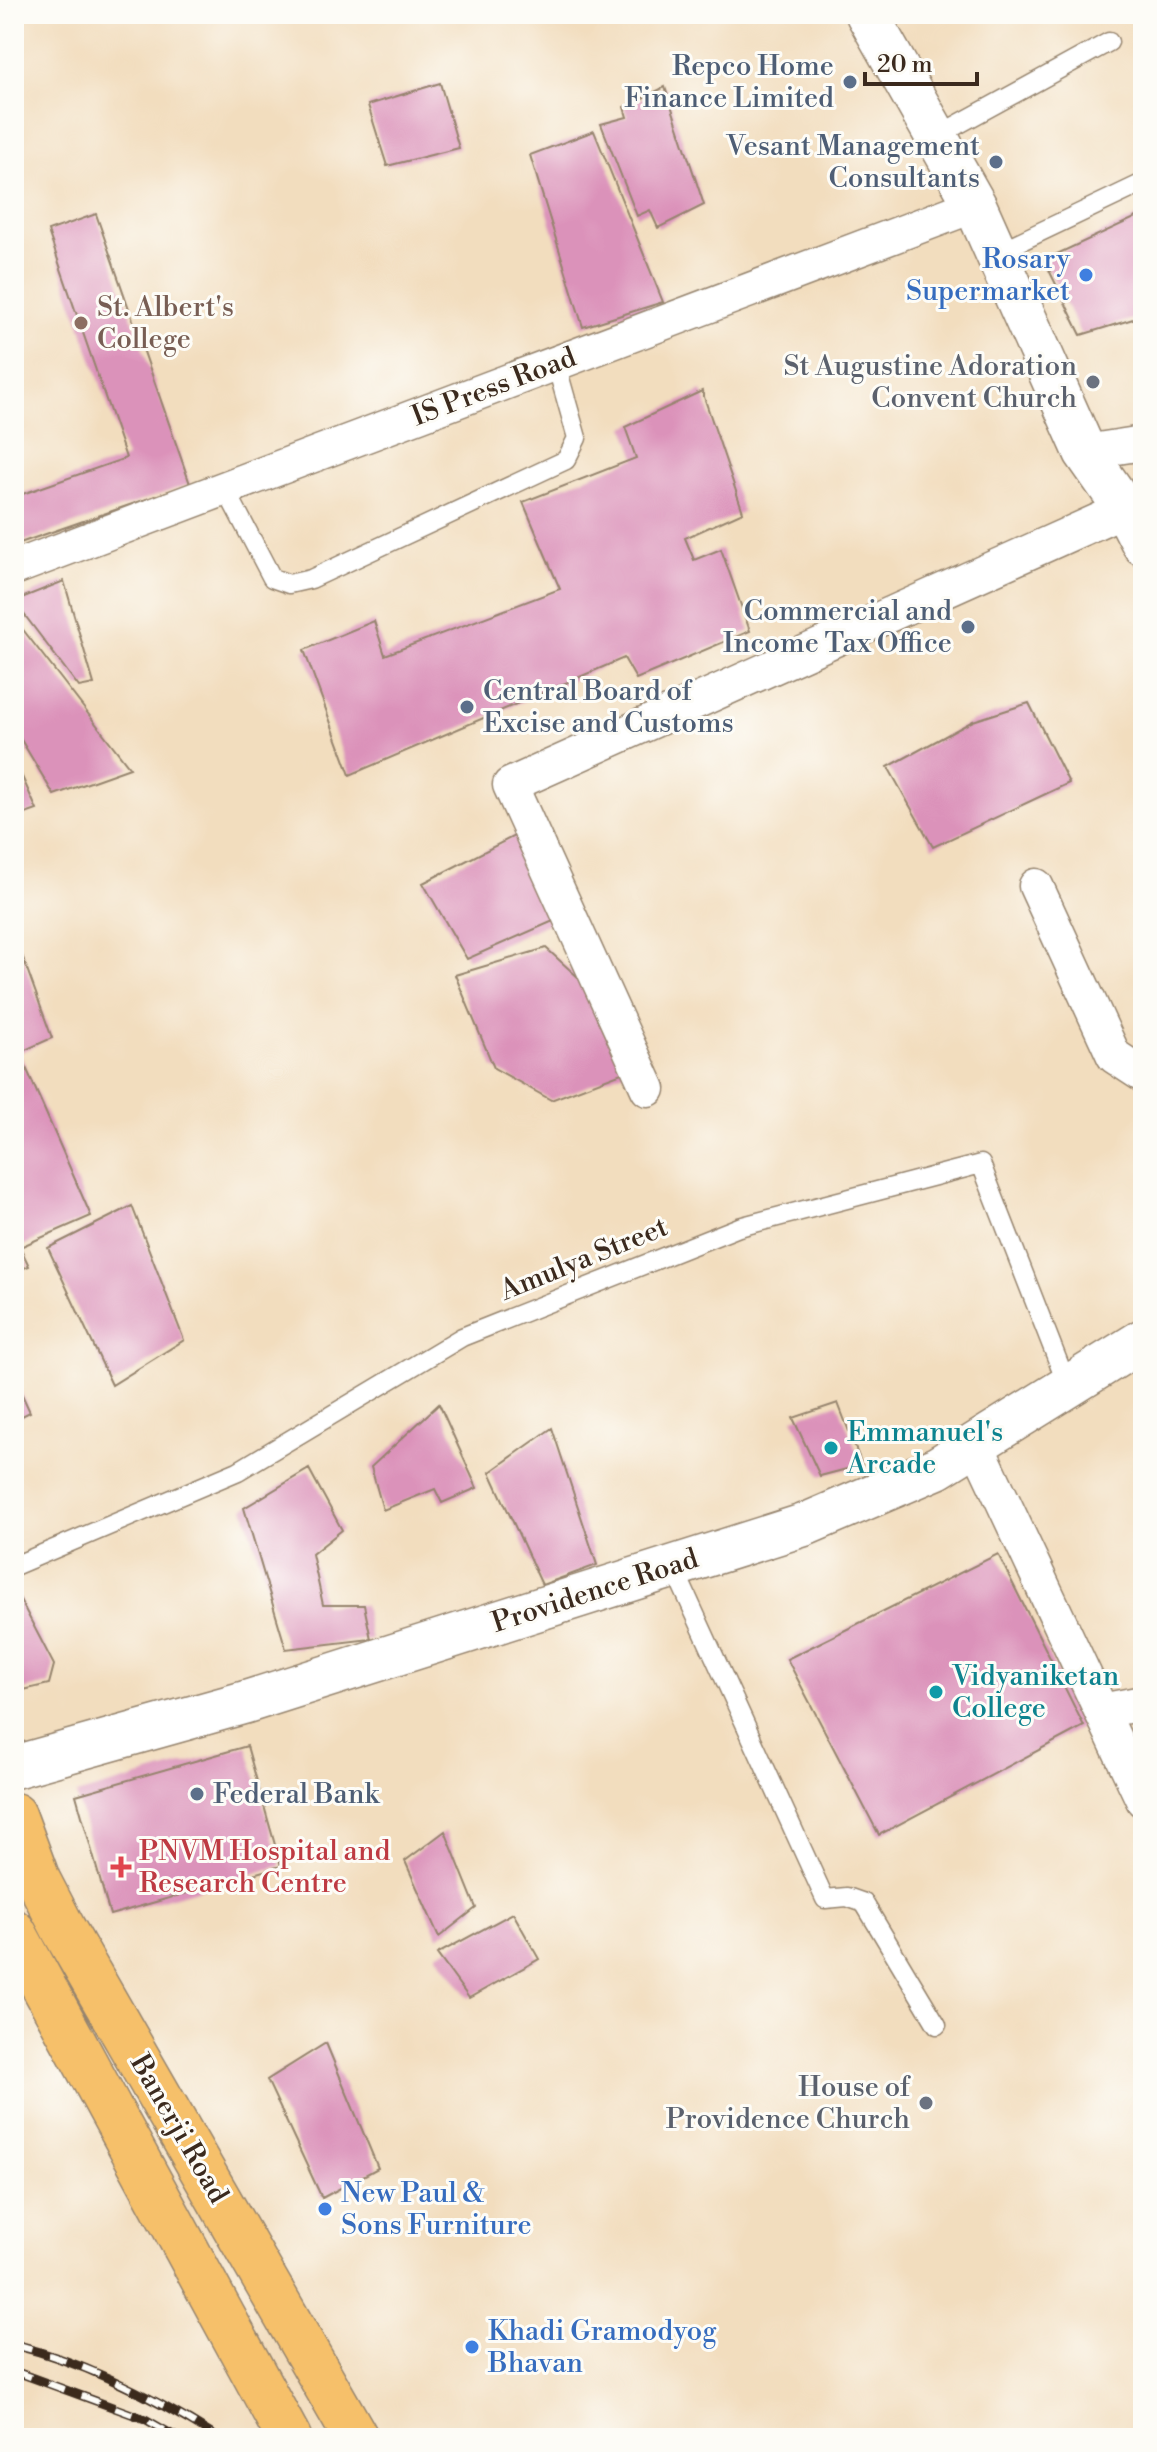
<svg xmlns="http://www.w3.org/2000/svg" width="1157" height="2452" viewBox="0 0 1157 2452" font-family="'Libre Bodoni',serif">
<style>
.building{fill:#db92ba}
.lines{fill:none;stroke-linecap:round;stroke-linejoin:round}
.service-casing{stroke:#96846e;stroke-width:21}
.minor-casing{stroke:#96846e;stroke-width:37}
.tertiary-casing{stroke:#96846e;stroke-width:45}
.primary-casing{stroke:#96846e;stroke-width:47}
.service{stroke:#fff;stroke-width:18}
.minor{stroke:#fff;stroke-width:34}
.tertiary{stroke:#fff;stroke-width:42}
.primary{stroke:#f6c06b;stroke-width:44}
.rail-casing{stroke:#3b2a1e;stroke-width:9}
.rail{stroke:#fdfcf7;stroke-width:6;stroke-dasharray:18;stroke-linecap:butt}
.service-dot{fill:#5c6f8a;stroke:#fdfcf7;stroke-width:3}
.shop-dot{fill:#3f7fe0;stroke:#fdfcf7;stroke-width:3}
.education-dot{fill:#8d6e63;stroke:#fdfcf7;stroke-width:3}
.worship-dot{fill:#6b7280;stroke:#fdfcf7;stroke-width:3}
.culture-dot{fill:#0f9aa8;stroke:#fdfcf7;stroke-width:3}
.health-dot{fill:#e0444e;stroke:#fdfcf7;stroke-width:3}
.labels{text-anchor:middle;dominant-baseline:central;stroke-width:6;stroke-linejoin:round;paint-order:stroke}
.service-label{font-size:28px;fill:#4e5e75;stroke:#fdfcf7;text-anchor:end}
.shop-label{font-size:28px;fill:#366cbe;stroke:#fdfcf7;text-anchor:start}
.education-label{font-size:28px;fill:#785e54;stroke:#fdfcf7;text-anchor:start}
.worship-label{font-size:28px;fill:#5b616d;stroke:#fdfcf7;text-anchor:end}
.street-label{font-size:28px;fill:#3b2a1e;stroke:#fdfcf7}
.culture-label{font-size:28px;fill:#0d838f;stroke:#fdfcf7;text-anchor:start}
.health-label{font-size:28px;fill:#be3a42;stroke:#fdfcf7;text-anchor:start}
</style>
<rect width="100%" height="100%" fill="#fdfcf7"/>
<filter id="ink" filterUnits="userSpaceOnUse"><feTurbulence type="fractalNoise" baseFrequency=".0125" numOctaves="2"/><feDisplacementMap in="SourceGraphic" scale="16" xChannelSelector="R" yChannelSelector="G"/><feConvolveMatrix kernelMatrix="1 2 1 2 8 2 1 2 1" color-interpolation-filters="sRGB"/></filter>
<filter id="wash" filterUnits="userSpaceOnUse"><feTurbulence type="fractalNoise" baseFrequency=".006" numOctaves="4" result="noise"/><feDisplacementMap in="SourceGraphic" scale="32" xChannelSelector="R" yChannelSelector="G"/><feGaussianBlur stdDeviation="1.8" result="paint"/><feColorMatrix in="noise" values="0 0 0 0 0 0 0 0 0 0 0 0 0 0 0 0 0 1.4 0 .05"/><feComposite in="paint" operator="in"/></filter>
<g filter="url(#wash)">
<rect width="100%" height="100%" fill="#f2ddbe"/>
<g id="blocks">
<path class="building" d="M440 83 459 148 387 166 368 105Z
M665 87 704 205 658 228 650 210 637 216 601 124 627 117 624 107Z
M594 131 663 302 583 327 530 155Z
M96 214 190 484 14 545V497L126 458 48 231Z
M1143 214V316L1081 335 1044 260Z
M702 391 743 512 685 538 694 560 721 549 750 631 636 679 624 658 350 775 304 650 374 621 385 655 560 589 523 502 636 458 625 427Z
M64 581 94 684 79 687 14 601Z
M14 618 130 768 54 795 14 728Z
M1029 703 1069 783 933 847 888 767 973 721Z
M14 759 37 810 14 818Z
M516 835 558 919 467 959 423 883Z
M14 933 52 1038 14 1055Z
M546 948 580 979 627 1071 551 1100 494 1068 455 975Z
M21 1056 91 1216 20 1247 29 1266 14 1272V1059Z
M132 1206 184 1340 112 1385 48 1248Z
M14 1377 30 1412 14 1420Z
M838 1403 862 1465 820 1476 793 1418Z
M439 1404 477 1488 442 1503 435 1489 383 1510 371 1467Z
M552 1428 597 1565 542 1585 490 1472Z
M309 1469 342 1530 312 1554 323 1605H364L371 1639 286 1649 244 1508Z
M998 1554 1084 1726 879 1835 787 1659Z
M14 1588 54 1665 49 1684 19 1691 14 1682Z
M247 1746 281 1866 110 1915 76 1795Z
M445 1831 476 1908 439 1937 405 1861Z
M513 1913 539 1959 469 1998 437 1954Z
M326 2043 378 2168 322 2198 267 2080Z"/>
</g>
</g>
<g filter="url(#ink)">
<use href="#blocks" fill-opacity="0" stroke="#96846e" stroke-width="2"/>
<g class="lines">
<g class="service-casing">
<path id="service" d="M935 137 1109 42
M996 253 1143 183
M225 488 272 578 289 584 311 579 566 460 577 438 556 364
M14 1566 238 1471 462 1337 739 1227 981 1164 1068 1387
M673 1566 825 1899 847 1897 864 1903 937 2025"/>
</g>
<g class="minor-casing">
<path id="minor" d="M1085 452 1143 443
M14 568 975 205
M1036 886 1114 1056 1143 1075
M648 1089 510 785 1125 509
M976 1444 1143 1800
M1101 1711 1143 1703"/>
</g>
<g class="tertiary-casing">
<path id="tertiary" d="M867 14 975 205 1085 452 1125 509 1143 544
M14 1767 246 1702 804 1525 937 1468 1143 1340"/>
</g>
<g class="primary-casing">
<path id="primary" d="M14 1815 38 1880 64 1930 356 2438
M14 1932 289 2438"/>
</g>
<use href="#service" class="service"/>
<use href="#minor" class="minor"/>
<use href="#tertiary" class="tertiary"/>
<use href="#primary" class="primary"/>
<g class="rail-casing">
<path id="rail" d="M14 2345C85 2362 156 2399 218 2438
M14 2371 145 2419 178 2438"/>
</g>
<use href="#rail" class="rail"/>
</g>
</g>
<g class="service-dot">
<circle cx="850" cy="82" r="8"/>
<circle cx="996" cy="162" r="8"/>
<circle cx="968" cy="627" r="8"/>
<circle cx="467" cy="707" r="8"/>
<circle cx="197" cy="1794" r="8"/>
</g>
<g class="shop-dot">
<circle cx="1086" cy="275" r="8"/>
<circle cx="325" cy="2209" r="8"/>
<circle cx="472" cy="2347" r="8"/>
</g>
<circle class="education-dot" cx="81" cy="323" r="8"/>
<g class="worship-dot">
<circle cx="1093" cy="382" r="8"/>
<circle cx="926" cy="2103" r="8"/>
</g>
<g class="culture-dot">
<circle cx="831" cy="1448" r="8"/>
<circle cx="936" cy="1692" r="8"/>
</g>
<path class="health-dot" d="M117 1855h8v8h8v8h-8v8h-8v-8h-8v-8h8z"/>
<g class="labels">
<g class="service-label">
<text x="834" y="66">Repco Home<tspan x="834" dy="32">Finance Limited</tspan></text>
<text x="980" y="146">Vesant Management<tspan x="980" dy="32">Consultants</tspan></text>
<text x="952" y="611">Commercial and<tspan x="952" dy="32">Income Tax Office</tspan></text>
<text x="483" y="691" text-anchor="start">Central Board of<tspan x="483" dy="32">Excise and Customs</tspan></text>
<text x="213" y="1794" text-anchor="start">Federal Bank</text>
</g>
<g class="shop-label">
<text x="1070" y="259" text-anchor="end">Rosary<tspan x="1070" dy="32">Supermarket</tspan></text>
<text x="341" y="2193">New Paul &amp;<tspan x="341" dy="32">Sons Furniture</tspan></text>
<text x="488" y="2331">Khadi Gramodyog<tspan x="488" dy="32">Bhavan</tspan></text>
</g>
<g class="education-label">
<text x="97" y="307">St. Albert's<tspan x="97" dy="32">College</tspan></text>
</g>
<g class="worship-label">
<text x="1077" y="366">St Augustine Adoration<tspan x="1077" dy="32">Convent Church</tspan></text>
<text x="910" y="2087">House of<tspan x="910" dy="32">Providence Church</tspan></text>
</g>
<g class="street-label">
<text transform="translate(494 387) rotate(-21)">IS Press Road</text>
<text transform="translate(584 1259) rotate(-22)">Amulya Street</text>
<text transform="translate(595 1591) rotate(-18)">Providence Road</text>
<text transform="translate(179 2129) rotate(60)">Banerji Road</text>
</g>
<g class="culture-label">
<text x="847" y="1432">Emmanuel's<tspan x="847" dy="32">Arcade</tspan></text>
<text x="952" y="1676">Vidyaniketan<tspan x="952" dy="32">College</tspan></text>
</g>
<g class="health-label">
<text x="139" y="1851">PNVM Hospital and<tspan x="139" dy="32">Research Centre</tspan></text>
</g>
</g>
<rect width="1157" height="2452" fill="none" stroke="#fdfcf7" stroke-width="48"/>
<path d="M865 72v12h112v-12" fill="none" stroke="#3b2a1e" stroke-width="4"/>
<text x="877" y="72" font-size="24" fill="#3b2a1e" stroke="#fdfcf7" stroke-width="6" paint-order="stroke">20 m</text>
</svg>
